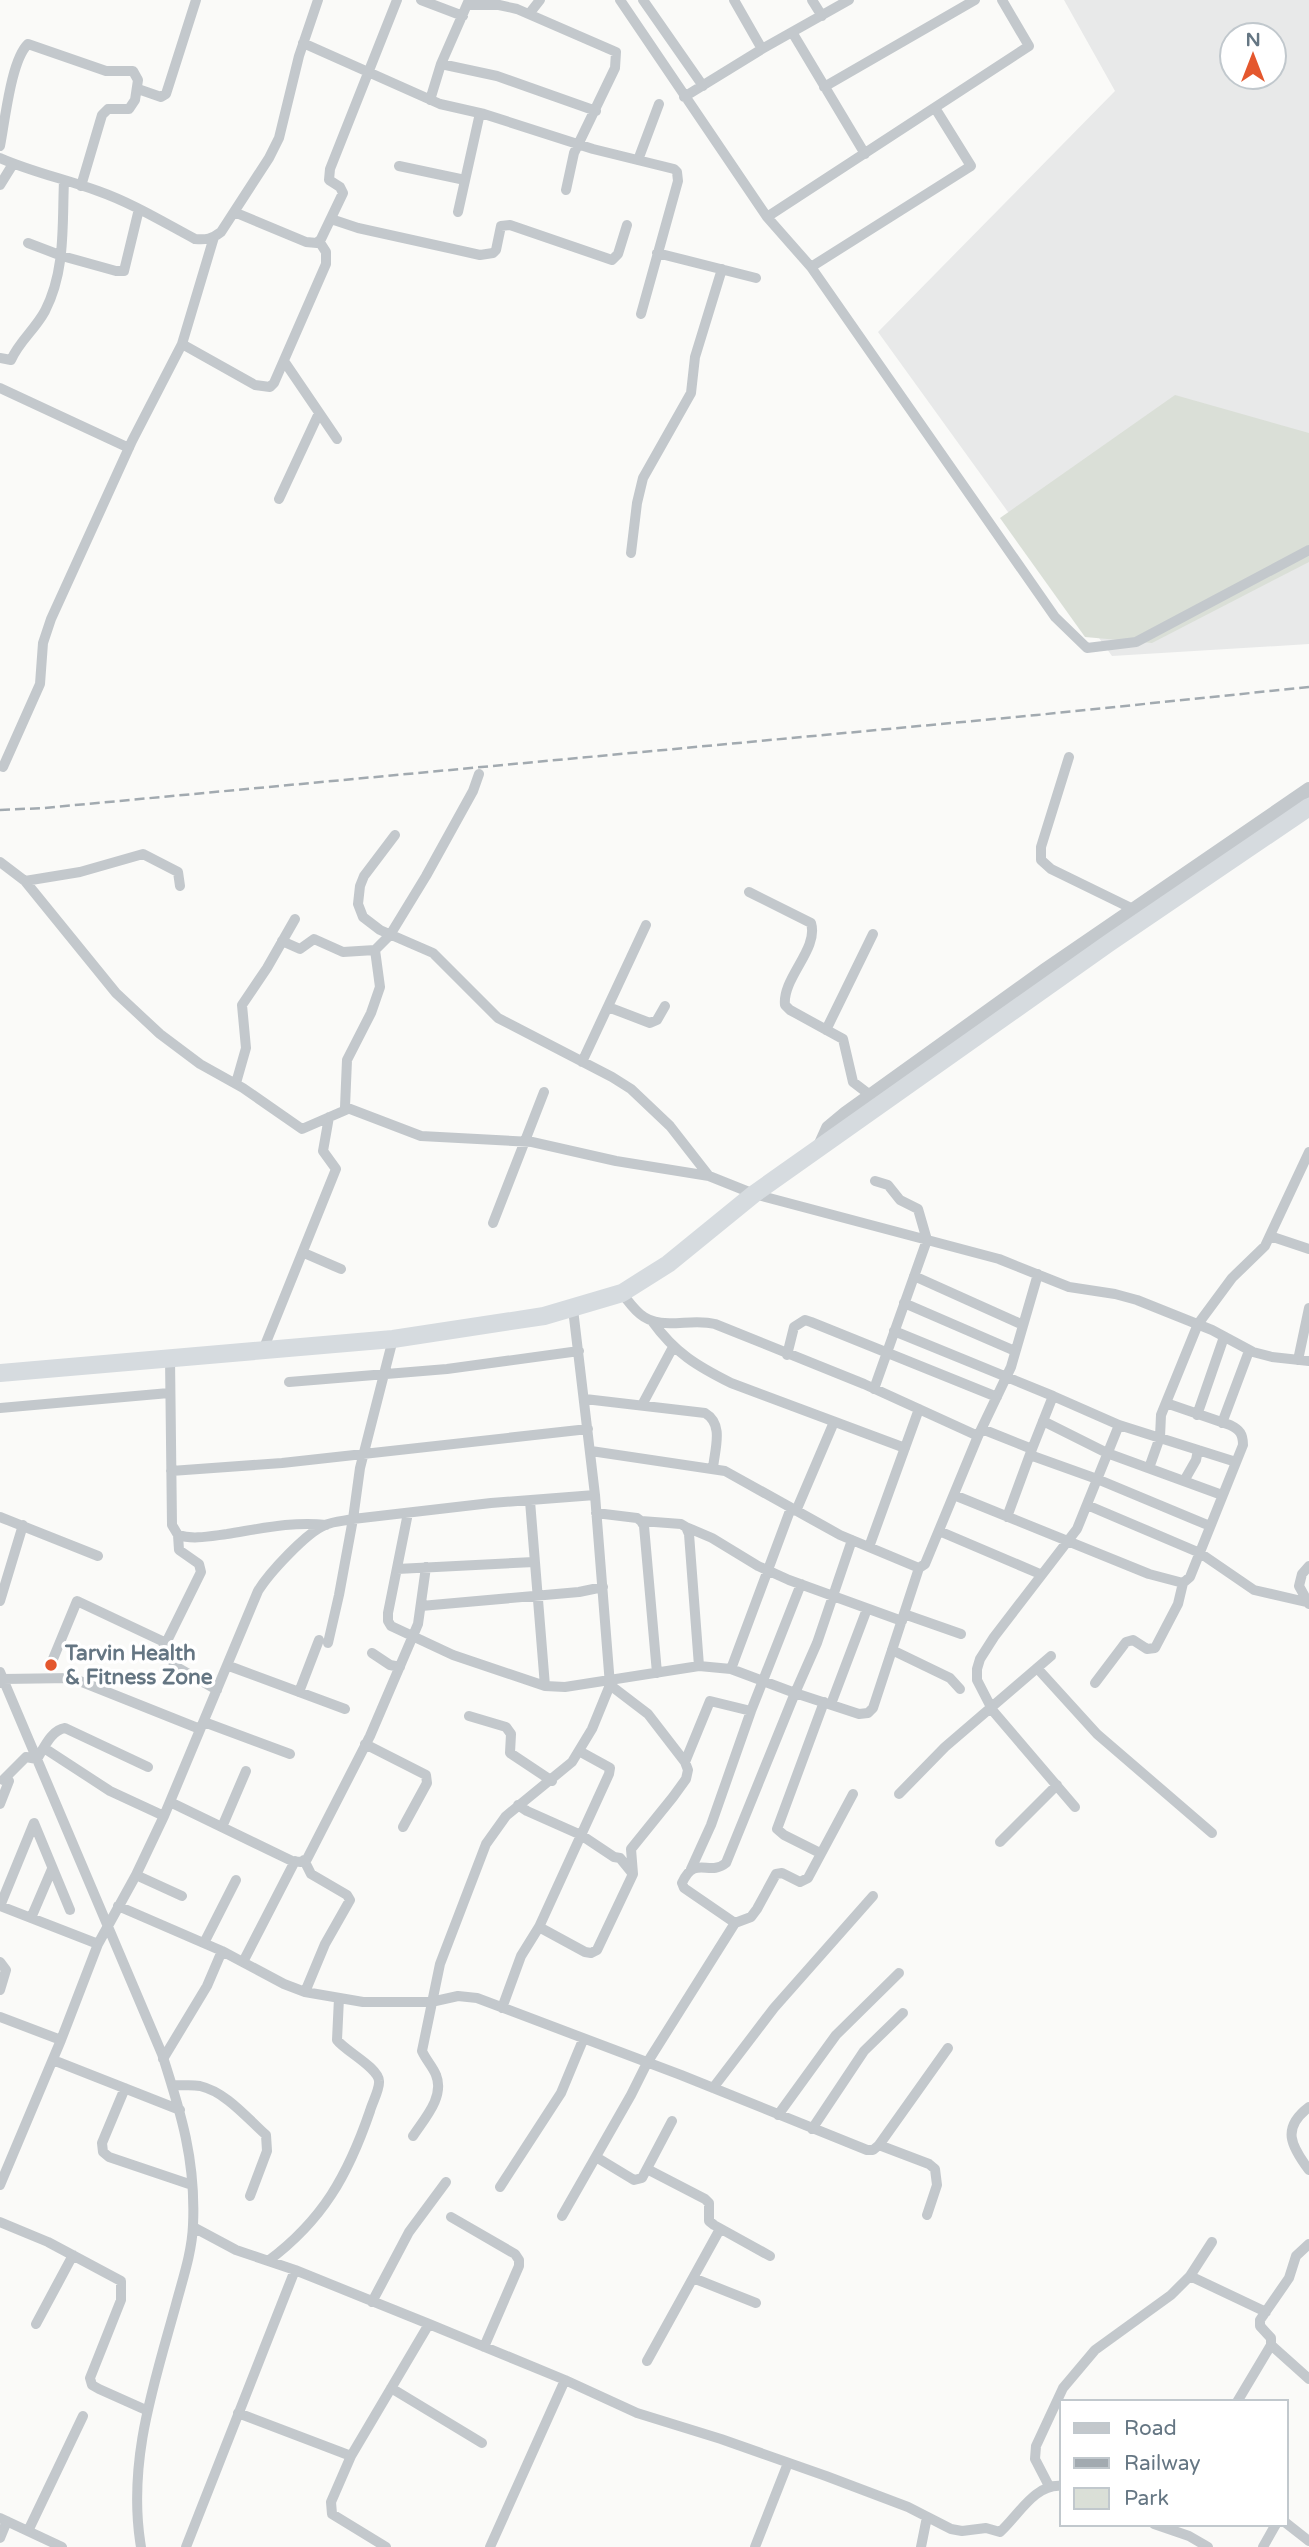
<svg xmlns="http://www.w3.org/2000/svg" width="1309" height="2547" viewBox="0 0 1309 2547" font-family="'Varela Round',sans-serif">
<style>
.built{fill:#e8e9e9;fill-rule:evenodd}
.green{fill:#dadfd7}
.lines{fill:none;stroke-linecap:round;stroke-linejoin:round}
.minor{stroke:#c3c8cc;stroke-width:10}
.tertiary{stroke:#c3c8cc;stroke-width:14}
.trunk{stroke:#d6dbdf;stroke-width:18}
.rail{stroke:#a2aab0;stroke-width:2.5;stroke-dasharray:10 5;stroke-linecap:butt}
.poi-dot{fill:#e4572e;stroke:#fff;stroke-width:2.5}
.labels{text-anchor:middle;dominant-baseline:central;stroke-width:7;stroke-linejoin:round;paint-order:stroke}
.poi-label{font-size:21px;font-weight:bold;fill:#657683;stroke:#fff;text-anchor:start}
</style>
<rect width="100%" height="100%" fill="#fafaf8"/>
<path class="built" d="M1064 0H1309V644L1112 656 878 332 1115 91ZM1232 35H1274V77H1232Z"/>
<path class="green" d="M1175 395 1309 433V562L1152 643 1085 637 1000 518Z"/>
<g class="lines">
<path class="minor" d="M421 0 463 16
M620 0 767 217 811 267 1055 617 1087 648 1136 642 1309 550
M643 0 703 86
M734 0 762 49
M812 0 822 16
M467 5H499L517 9 616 52 615 68 574 153 566 190
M529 14 540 0
M792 32 865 154
M303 43 440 104 484 114 593 149 674 169 677 172 678 181 641 314
M441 64 497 76 596 111
M824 87 975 0
M138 89 161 97 166 94 196 0
M684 97 762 49 849 0
M430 100 441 64 469 0
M0 146C5 121 11 60 28 44L106 71H133L138 80 135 100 129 109H108L102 115 81 186
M0 158C32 172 65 179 98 191 132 203 163 222 195 239 206 240 212 239 221 232L269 158 279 138 299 56 318 0
M638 160 659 104
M399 166 465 180
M0 185 13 164
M234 212 306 242 317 243 321 239 343 193 340 187 329 180 330 169 397 0
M458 212 480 113
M767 217 1029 46 1002 0
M331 219 358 228 480 255 493 253 496 250 501 226 510 225 612 260 618 254 627 225
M28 243 62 256 116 271H124L139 209
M657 253 756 278
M811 267 971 166 935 108
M182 344 255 385 270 387 274 383 326 264V252L319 241
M0 358 11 360C20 340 34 331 45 311 66 270 62 225 64 181
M284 361 337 439
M0 388 129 448
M279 499 319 413
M631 553 637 503 643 478 691 393 695 357 722 269
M1069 757 1041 847V860L1051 869 1133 909
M3 767 40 684 43 643 51 619 132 441 182 344 214 237
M479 774 473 791 426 876 390 935 375 950 380 987 371 1013 347 1060 345 1107 421 1136 532 1142 616 1161 709 1176 754 1194 999 1259 1069 1287 1115 1294 1137 1300 1212 1330 1253 1352 1272 1357 1309 1361
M395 835 364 876 360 886 358 904 363 917 380 930 433 953 498 1018 612 1077 631 1089 670 1126 709 1176
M0 862 25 881 116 993 160 1034 200 1064 243 1088 302 1129 348 1109
M25 881 80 872 143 854 178 872 180 886
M749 892 811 923C819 949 782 978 785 1005L790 1010 843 1039 853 1082 870 1095
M282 941 300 949 314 939 343 952 375 950
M608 1007 650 1023 657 1020 665 1006
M826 1030 873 934
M582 1062 646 925
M236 1083 246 1048 242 1005 267 968 295 919
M493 1223 544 1092
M1270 1236 1309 1249
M304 1253 341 1269
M914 1276 1023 1325
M622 1293C627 1300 633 1308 640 1314 661 1332 690 1317 715 1324L864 1384 978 1436 1011 1367 1038 1274
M904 1303 1015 1351
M652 1321C675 1353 697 1366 731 1383L905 1448
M894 1331 1053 1396
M263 1350 336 1169 323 1151 329 1117
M787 1355 794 1327 805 1320 811 1322 997 1397
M170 1358 172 1525 178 1535C193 1540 211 1536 227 1534 259 1529 293 1521 326 1525
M1298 1360 1309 1308
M289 1382 447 1369 579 1351
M874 1389 927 1240 918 1209 900 1200 888 1185 875 1181
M585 1399 705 1413C724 1424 715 1448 713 1468
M642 1405 673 1347
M0 1408 169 1393
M1197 1415 1224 1337
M1043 1421 1107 1453 1222 1495
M1222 1423 1249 1351
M982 1429 1032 1449 1007 1517
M1032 1449 1053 1396 1119 1425 1236 1462
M591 1451 725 1471 840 1535 919 1568 925 1564 978 1436
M1030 1455 1097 1479 1210 1526
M1149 1468 1160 1437 1161 1415 1198 1324 1232 1278 1265 1246 1309 1152
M171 1471 282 1463 588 1429
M1184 1481 1196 1460 1198 1450
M954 1495 1149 1574 1183 1583 1190 1577 1243 1445C1243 1434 1240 1430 1230 1425L1166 1403
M530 1501 545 1686
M1087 1505 1200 1553 1254 1590 1306 1602
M796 1511 834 1422
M408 1513 388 1613V1621L391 1626 453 1655 545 1686 565 1687 699 1666 731 1669 795 1693 817 1643 852 1540
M596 1513 637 1518 641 1521 644 1526 657 1673
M0 1517 98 1556
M641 1521 681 1524 686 1527 689 1534 699 1666
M686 1527 712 1538 758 1566 789 1580 902 1621
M939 1531 1040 1574
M869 1547 919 1409
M1309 1566 1302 1574 1299 1586 1309 1604
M397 1569 534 1562
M0 1601 23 1525
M421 1606 579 1592 603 1587
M904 1614 961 1634
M328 1643 339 1595 353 1519 491 1503 595 1495 573 1309
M165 1645 201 1572 199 1564 179 1550 178 1535
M892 1650 950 1678 960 1689
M372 1653 390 1665 400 1667
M53 1659 77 1601 162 1641 175 1666 217 1690
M229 1666 345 1709
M1037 1668 1097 1734 1212 1833
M731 1669 791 1508
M0 1672 162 2054C181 2113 196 2161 193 2225 192 2253 182 2281 175 2308 153 2387 127 2464 141 2547
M1 1683 3 1679 72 1678 200 1729
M1095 1683 1126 1642 1133 1640 1147 1649 1155 1648 1178 1604 1183 1583
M299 1692 319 1640
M831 1704 867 1609
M469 1716 506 1727 511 1734 510 1753 552 1781
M204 1722 290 1754
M365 1744 426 1775 427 1783 403 1827
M44 1748 110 1791 164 1816
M685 1762 710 1701 751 1711
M3 1780 26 1757 37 1759C44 1748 51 1730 65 1728L148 1767
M899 1794 945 1747 1051 1656
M170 1802 292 1861 301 1862 307 1859 370 1736 418 1624 426 1567
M0 1804 9 1781
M518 1805 527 1811 581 1835 614 1857 620 1858 633 1874
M1075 1807 993 1711 977 1680V1669L980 1659 994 1637 1077 1529 1119 1425
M222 1827 246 1771
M1000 1842 1057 1785
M820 1853 784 1835 777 1829 824 1702
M304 1860 311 1874 347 1895 350 1900 325 1944 305 1992
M691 1869 711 1825 751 1711 801 1584
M136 1875 182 1896
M0 1906 34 1823 70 1910
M0 1906 98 1944
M118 1906 222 1951 284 1984 305 1992 363 2002H431L458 1996 477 1998 681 2075 867 2150H873L879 2145 948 2048
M31 1918 52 1869
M735 1923 684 1888 682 1883C695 1854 709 1877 726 1863L795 1693 859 1714 868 1713 873 1708 919 1568
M539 1927 585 1952 591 1953 597 1950 633 1874 631 1849 673 1797 686 1779 688 1770 685 1762 648 1714 610 1685
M204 1943 236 1880
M0 1962 6 1970 0 1990
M243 1962 295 1861
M502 2008 521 1956 539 1927 609 1774 610 1768 579 1751
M0 2017 61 2040
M163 2059 207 1986 222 1951
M53 2060 180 2110
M172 2085C181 2085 191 2085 200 2086 226 2092 247 2118 266 2135L267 2151 250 2196
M125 2088 102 2143 103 2152 109 2157 192 2185
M713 2088 774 2008 873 1896
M1309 2107C1281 2128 1291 2146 1309 2170
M778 2115 836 2035 899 1973
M812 2129 864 2051 903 2013
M413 2136C424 2119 445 2097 436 2075 433 2067 426 2060 422 2051L440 1964 486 1844 506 1816 572 1762 592 1729 610 1685 595 1495
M879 2145 929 2164 935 2169 937 2185 927 2215
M596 2157 634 2180 642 2178 672 2121
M647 2169 705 2199 709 2203V2221L714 2225 770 2256
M0 2185 61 2040 98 1944 136 1875 164 1816 258 1591C269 1573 307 1532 325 1525 334 1521 344 1521 353 1519L360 1468 393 1339
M500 2187 561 2093 583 2040
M562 2216 631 2095 647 2063 735 1923 751 1917 757 1909 776 1874 782 1873 800 1882 808 1878 853 1794
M451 2217 515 2254 519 2260V2266L484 2347
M0 2222 48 2242 121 2281V2300L90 2378 92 2385 99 2389 146 2410
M193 2227 236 2250 295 2270 429 2324 565 2380 637 2413 721 2439 826 2476 908 2507 951 2529 962 2531 986 2528 1000 2532C1018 2516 1035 2483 1062 2486
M268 2261C323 2220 348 2175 370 2111 372 2103 380 2089 379 2081 378 2067 345 2051 337 2040L339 1998
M1190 2276 1266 2312
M693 2278 756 2303
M372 2302 409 2232 446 2182
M36 2324 73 2255
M1271 2345 1309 2379
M647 2361 720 2229
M391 2388 482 2443
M1237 2402 1271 2345V2338L1260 2326V2320L1289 2278 1296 2256 1309 2244
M238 2413 351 2456 429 2324
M351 2456 331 2502 332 2514 386 2547
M1049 2486 1035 2459 1036 2446 1063 2388 1095 2350 1171 2295 1190 2276 1212 2242
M0 2518 62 2547
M1286 2523 1309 2541
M1154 2524 1189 2536 1208 2547
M28 2531 83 2416
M0 2538 7 2521
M186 2547 295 2270
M490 2547 565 2380
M755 2547 788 2463
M921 2547 927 2517
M1263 2547 1276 2524"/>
<path class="tertiary" d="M819 1148 828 1128 846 1113 1045 970 1309 789"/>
<path class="trunk" d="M0 1373 393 1339 544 1316 622 1293 668 1264 754 1194 819 1148 1109 943 1309 807"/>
<path class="rail" d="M0 810 44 808 1037 715 1309 687"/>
</g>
<circle class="poi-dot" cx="51" cy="1665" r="7"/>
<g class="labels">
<g class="poi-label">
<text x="65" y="1653">Tarvin Health<tspan x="65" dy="24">&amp; Fitness Zone</tspan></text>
</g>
</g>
<rect x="1060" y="2400" width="228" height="126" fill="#ffffff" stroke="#c1c8cd" stroke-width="2"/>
<rect x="1074" y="2423" width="35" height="10" fill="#c3c8cc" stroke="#c1c8cd" stroke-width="2"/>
<text x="1124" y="2435" font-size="21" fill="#657683">Road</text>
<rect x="1074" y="2458" width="35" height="10" fill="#a2aab0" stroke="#c1c8cd" stroke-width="2"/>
<text x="1124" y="2470" font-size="21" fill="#657683">Railway</text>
<rect x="1074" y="2488" width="35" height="21" fill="#dadfd7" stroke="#c1c8cd" stroke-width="2"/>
<text x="1124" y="2505" font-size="21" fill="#657683">Park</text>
<g transform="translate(1253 56)"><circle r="33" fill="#ffffff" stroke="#c1c8cd" stroke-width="2"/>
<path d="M0-5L12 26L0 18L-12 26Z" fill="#e4572e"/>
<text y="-10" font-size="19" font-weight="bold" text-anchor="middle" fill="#657683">N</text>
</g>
</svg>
